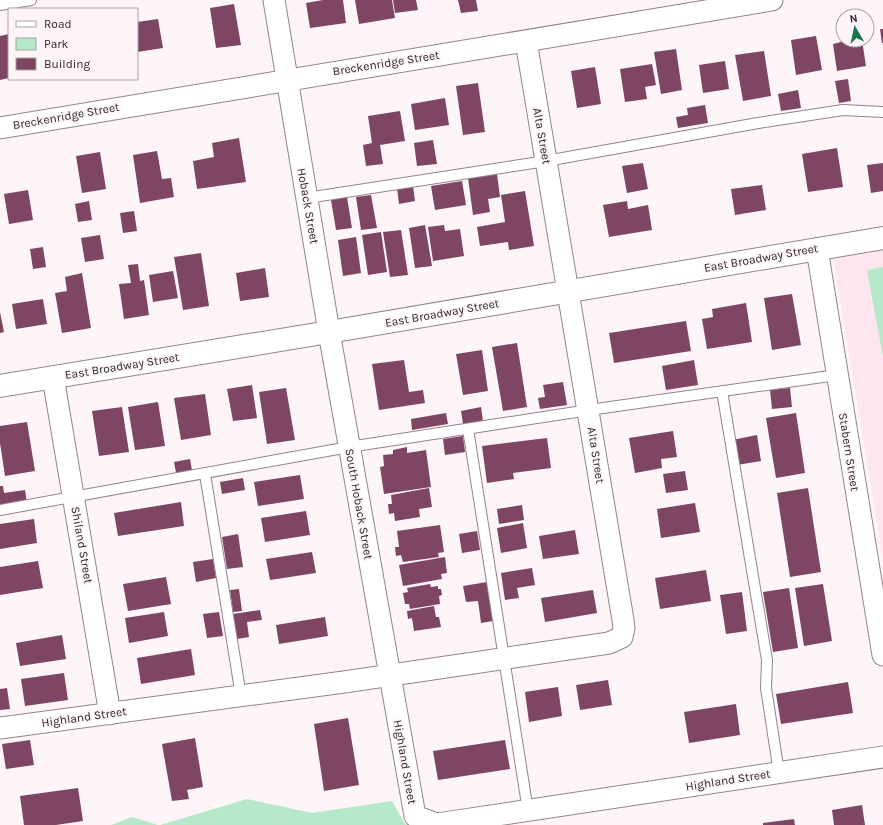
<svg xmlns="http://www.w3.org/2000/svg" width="883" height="825" viewBox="0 0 883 825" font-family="Karla,sans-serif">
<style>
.built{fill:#fde6f0}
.green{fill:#b5e9ca}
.building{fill:#7f4663}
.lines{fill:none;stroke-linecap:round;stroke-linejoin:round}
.lane-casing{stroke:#93858b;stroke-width:12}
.street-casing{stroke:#93858b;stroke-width:23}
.secondary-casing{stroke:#93858b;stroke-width:24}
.lane{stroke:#fff;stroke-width:10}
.street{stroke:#fff;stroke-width:21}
.secondary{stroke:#fff;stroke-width:22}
.labels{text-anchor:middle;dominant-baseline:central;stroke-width:4;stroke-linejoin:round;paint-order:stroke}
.street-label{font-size:12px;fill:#2c2629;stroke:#fef5f8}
</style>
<rect width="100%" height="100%" fill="#fef5f8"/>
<path class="built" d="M883 249V558L833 257Z"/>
<path class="green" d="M883 267V357L867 270Z
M247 799 312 813 392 801 405 824 409 825H160Z
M132 817 158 825H111Z"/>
<path class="building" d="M323 0H343L346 23 310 28 306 3Z
M355 0H392L395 18 359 24Z
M393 0H416L418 10 395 13Z
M458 0H476L478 11 461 13Z
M234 4 241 45 216 48 210 8Z
M158 19 163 48 137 52V22Z
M880 29H883V43H882Z
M839 31H843V40H862L866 66 837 71 833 44 841 42Z
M9 34V78L0 80V36Z
M816 36 822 70 796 75 791 40Z
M676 49 682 90 661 94 654 52Z
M764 51 771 96 743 101 735 55Z
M725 61 729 89 703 93 699 65Z
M652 64 656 85 645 87 647 99 625 102 620 69Z
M595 67 601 104 577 108 571 71Z
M848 79 851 101 839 103 835 81Z
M478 83 485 132 463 135 456 86Z
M798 90 801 108 781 111 778 94Z
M445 98 449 125 415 130 411 104Z
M705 105 708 123 678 128 676 117 688 115 687 108Z
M400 111 405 141 380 145 383 164 366 166 363 145 372 143 368 116Z
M239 138 246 182 197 189 193 161 214 157 212 143Z
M433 140 437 164 417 166 414 143Z
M837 148 843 187 808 192 802 154Z
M157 151 162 179 171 178 174 197 140 203 133 155Z
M100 152 106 189 82 193 76 156Z
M643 163 648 189 627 193 622 166Z
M883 163V191L871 193 867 165Z
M497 174 500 197 488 199 490 212 473 215 468 178Z
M462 181 466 205 435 210 431 186Z
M762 185 766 210 735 215 731 189Z
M413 186 415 201 399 204 397 188Z
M28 190 33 220 9 224 4 194Z
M525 191 534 246 509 250 508 242 480 246 477 227 505 222 501 195Z
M371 195 377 228 361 230 356 197Z
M347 197 352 228 336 230 331 200Z
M89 201 92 220 78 222 75 204Z
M627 201 628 209 648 205 652 230 609 237 603 205Z
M134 211 137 231 123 233 120 213Z
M425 225 432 266 415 268 409 228Z
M444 225 445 231 460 229 464 256 433 261 428 227Z
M401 230 408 275 390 277 383 232Z
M381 232 387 272 368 275 362 235Z
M100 235 104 259 85 262 81 238Z
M356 237 361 273 343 276 338 240Z
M43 247 46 267 33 269 30 249Z
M201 253 209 306 183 310 174 257Z
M138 264 140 281 144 280 149 315 124 319 119 284 131 283 128 265Z
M265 268 269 297 240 301 236 273Z
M173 271 178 298 153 302 149 275Z
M82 273 91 328 62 333 55 293 67 291 65 277Z
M792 294 801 345 772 350 764 298Z
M43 299 47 324 16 329 12 304Z
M746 303 752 342 707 349 702 319 713 317 712 309Z
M0 312 4 332 0 333Z
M686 321 691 351 614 363 609 333Z
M517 343 527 407 503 411 492 347Z
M482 350 488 391 463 395 456 354Z
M404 360 409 392 423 390 425 403 379 410 372 364Z
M694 360 698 385 666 390 662 366Z
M563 382 567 405 540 409 538 398 545 397 543 385Z
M252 385 257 418 233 421 227 389Z
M286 388 295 440 267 444 259 392Z
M790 388 792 407 772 409 770 390Z
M205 394 211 435 181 440 174 398Z
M158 402 165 446 135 450 128 407Z
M122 407 129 452 99 456 92 411Z
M481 407 483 421 463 424 461 411Z
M446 413 448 424 412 430 411 419Z
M796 413 805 473 776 478 766 418Z
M27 422 35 471 5 476 0 443V426Z
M673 431 677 457 661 459 662 468 635 473 629 438Z
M757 435 761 461 737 465 732 440Z
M463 436 465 452 445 455 443 439Z
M547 438 551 468 513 473 514 479 487 483 482 446Z
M407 447V453L426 450 431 487 384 494 380 467 384 466 383 455 393 454V450Z
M190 459 193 476 177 478 174 462Z
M685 471 688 490 666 493 663 474Z
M300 475 304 499 258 506 254 482Z
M243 478 245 490 222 494 220 482Z
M0 486H3L4 493 25 490 27 503 0 507Z
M429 488 432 507 419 509 420 517 395 521 394 513 389 514 388 504H392L391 495Z
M808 488 821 572 790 577 777 493Z
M181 502 184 526 118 536 114 513Z
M695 503 700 532 661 538 657 509Z
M522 505 524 520 499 524 497 509Z
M306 511 310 535 265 542 261 518Z
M34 519 37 543 0 549V524Z
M523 523 527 548 501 553 497 528Z
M440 525 444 552 438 553 439 557 403 562 401 555 396 556 395 547H399L397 531Z
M575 530 579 554 543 559 539 536Z
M477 531 480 550 462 553 459 534Z
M238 534 243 567 227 569 222 537Z
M312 552 316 573 270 580 266 559Z
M445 557 447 573 441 574 442 579 403 586 399 565Z
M213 559 216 578 196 582 193 562Z
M38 561 43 588 0 595V567Z
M532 568 535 585 517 588 519 598 505 600 501 573Z
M706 570 711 601 660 609 655 578Z
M166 577 171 604 128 611 123 584Z
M487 582 493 621 481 623 478 601 466 602 463 586Z
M430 584 431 587 438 586V589H441L442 595 439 596 440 604 410 609 409 604H405L403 593 408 592 407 588Z
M823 584 832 641 804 646 795 588Z
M789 588 798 648 773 652 763 592Z
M239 589 242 611 233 612 230 590Z
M593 590 597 613 545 622 541 598Z
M742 592 747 631 726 634 720 595Z
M434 606 436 617H439L441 627 414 631 412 618 408 619 407 611Z
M260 610 262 620 247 622 249 637 237 639 233 614Z
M164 612 168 636 129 643 125 618Z
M219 612 223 636 207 638 203 614Z
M325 617 328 636 279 644 276 625Z
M62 635 66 659 20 666 16 643Z
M191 649 195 675 141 684 137 658Z
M64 673 68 700 25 706 21 679Z
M608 680 612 705 580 710 576 685Z
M848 682 853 713 781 724 776 694Z
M558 687 562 716 529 722 525 692Z
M7 688 10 709 0 710V689Z
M736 704 740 735 689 743 684 712Z
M348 718 359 785 324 791 314 724Z
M195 738 203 787 187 790 189 799 172 801 162 744Z
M30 740 34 765 6 769 2 744Z
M505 740 510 769 438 780 433 751Z
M78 788 83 821 56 825H24L20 796Z
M862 805 865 825H834L832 810Z
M794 819 795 825H763V823Z"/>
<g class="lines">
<g class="lane-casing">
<path id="lane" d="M0 5 31 0
M307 198 546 161 758 123 843 110 883 112
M722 391 767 660 766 688 779 773
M468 429 528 811
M205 474 241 696
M0 510 349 447 589 410 837 375"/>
</g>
<g class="street-casing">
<path id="street" d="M274 0 329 332 415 816 437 824 883 757
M0 128 772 0
M817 249 883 655
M53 377 110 714
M0 728 344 682 609 643 622 637 624 628 623 620 526 41"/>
</g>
<g class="secondary-casing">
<path id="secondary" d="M0 386 329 332 883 238"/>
</g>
<use href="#lane" class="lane"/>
<use href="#street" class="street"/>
<use href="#secondary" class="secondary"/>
</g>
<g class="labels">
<g class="street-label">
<text transform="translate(386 63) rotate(-9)">Breckenridge Street</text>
<text transform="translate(66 116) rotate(-10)">Breckenridge Street</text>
<text transform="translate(542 136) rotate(80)">Alta Street</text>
<text transform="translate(308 206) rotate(80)">Hoback Street</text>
<text transform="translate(761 258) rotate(-10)">East Broadway Street</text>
<text transform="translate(442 313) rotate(-10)">East Broadway Street</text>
<text transform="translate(122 366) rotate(-9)">East Broadway Street</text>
<text transform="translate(849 452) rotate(81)">Stabern Street</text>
<text transform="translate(596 455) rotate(81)">Alta Street</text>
<text transform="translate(359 504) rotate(80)">South Hoback Street</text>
<text transform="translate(82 545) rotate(80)">Shiland Street</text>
<text transform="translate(84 717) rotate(-8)">Highland Street</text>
<text transform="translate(405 762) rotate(80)">Highland Street</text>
<text transform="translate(728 780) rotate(-9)">Highland Street</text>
</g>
</g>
<rect x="8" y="8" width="130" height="72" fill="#fef5f8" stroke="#aaa2a5"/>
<rect x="16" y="21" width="20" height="6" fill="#ffffff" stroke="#aaa2a5"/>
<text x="44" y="28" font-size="12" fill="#2c2629">Road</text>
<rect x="16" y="38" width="20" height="12" fill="#b5e9ca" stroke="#aaa2a5"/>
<text x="44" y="48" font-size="12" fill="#2c2629">Park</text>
<rect x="16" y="58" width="20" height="12" fill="#7f4663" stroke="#aaa2a5"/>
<text x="44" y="68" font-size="12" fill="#2c2629">Building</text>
<g transform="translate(855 28) rotate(351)"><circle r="19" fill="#fef5f8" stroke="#aaa2a5"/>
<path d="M0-3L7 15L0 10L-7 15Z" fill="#16764c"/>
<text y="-6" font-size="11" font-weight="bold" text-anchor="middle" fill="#2c2629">N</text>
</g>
</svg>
